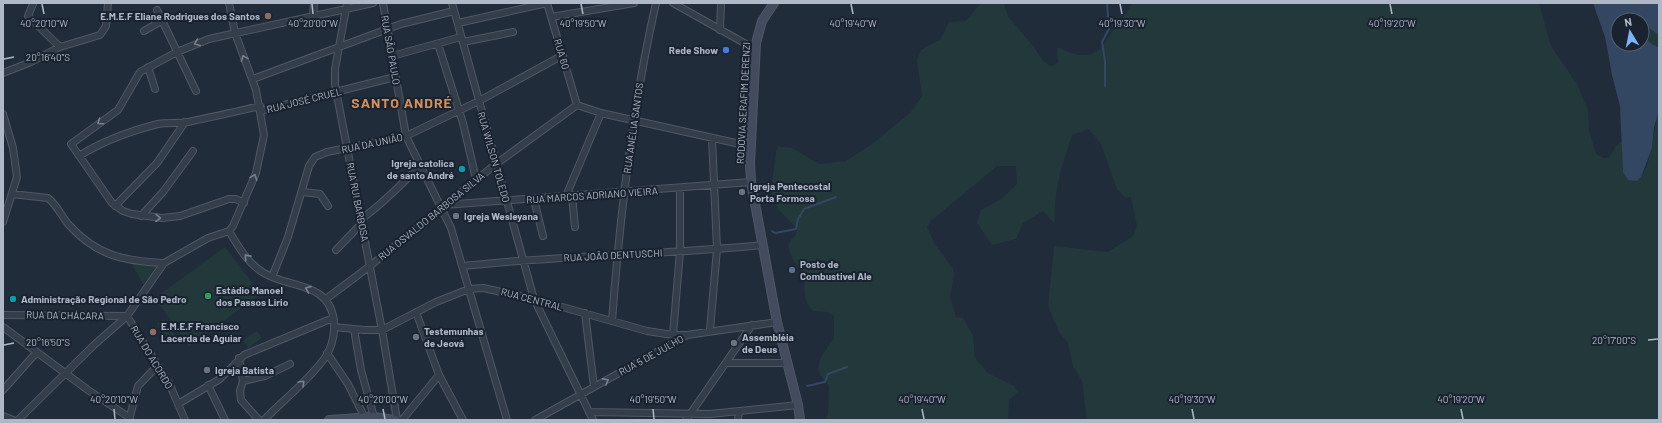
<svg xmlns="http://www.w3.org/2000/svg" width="1662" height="423" viewBox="0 0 1662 423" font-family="Barlow,sans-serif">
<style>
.green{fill:#22383b}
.water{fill:#334763}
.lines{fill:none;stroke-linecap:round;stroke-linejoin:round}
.stream{stroke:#334763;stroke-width:2}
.minor-casing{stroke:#4f5865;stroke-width:8}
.secondary-casing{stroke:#4f5865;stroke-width:10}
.minor{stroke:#343d4a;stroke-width:6}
.secondary{stroke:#424c5e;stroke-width:8}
.oneway{stroke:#78818f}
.ticks{fill:none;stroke:#afb8c7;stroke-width:1.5}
.education-dot{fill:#8d6e63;stroke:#19222f;stroke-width:1.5}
.shop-dot{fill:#3f7fe0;stroke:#19222f;stroke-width:1.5}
.culture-dot{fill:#0f9aa8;stroke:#19222f;stroke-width:1.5}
.worship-dot{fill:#6b7280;stroke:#19222f;stroke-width:1.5}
.service-dot{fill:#5c6f8a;stroke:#19222f;stroke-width:1.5}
.leisure-dot{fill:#2e9e5b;stroke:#19222f;stroke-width:1.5}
.labels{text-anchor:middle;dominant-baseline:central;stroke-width:4;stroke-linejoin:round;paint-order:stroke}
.poi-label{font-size:10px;font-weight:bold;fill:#afb8c7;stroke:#19222f;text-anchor:start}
.street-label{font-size:10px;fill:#afb8c7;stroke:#19222f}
.district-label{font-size:14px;font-weight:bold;letter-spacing:1px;fill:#d88f58;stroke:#19222f}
.ticks-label{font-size:10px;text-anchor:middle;fill:#afb8c7;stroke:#19222f;stroke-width:4;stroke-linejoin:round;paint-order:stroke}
</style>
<rect width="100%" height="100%" fill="#202c3a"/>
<path class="green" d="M981 3H1004L1008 16 1034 47 1043 61 1050 66 1055 65 1058 62 1057 47C1071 54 1086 60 1100 49 1104 46 1106 40 1109 36 1118 24 1125 17 1132 3H1539L1551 46 1577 84 1588 110 1589 131 1596 154 1603 158H1609L1616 146 1622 141V155L1637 181C1653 167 1652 131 1659 111V420H1087L1082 381 1073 367 1068 343 1059 332 1048 306 1054 246 1108 252 1133 236 1137 226 1131 197 1126 198 1117 189 1101 144 1089 129 1072 135C1062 168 1053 189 1055 224L1043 211 1023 223 1016 239 992 245 977 223 981 210 1001 199 1017 184 1016 166H997L931 221 927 227 935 244 953 269 954 275 950 297 956 317 963 318 973 336 975 358 988 373 1014 386 1018 392 1009 400 1008 420H825L828 414 829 386 820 375 818 368 821 357 834 338V316L827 312 814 311C801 302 807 287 802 274 799 266 790 258 789 249 788 243 790 240 795 236L797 229 778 209 773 198 771 190 777 146 792 148 819 164 846 161 872 144 910 113 922 96 917 60 921 50 941 39 949 22 966 21Z
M1642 28 1651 29 1659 35V48L1652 44 1642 36Z
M225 247 261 294 189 346 155 298Z
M130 261 160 264 145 287Z
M164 319 175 336 167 341 157 324Z
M257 331 262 338 248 348 243 340Z"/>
<path class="water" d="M1593 3H1659V35L1650 29 1642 28V20H1618V44H1642V36L1652 44 1659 48V111L1654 127 1652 148 1641 177 1637 181 1628 180 1623 172 1620 106 1612 75 1605 37Z"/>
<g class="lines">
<path class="stream" d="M1105 86V61L1102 42 1109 29 1107 3
M772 231 775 233 796 229 798 219 804 209 836 197
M807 386 825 382 828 374 847 367"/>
<g class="minor-casing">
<path id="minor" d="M347 3 335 69V85L382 330 397 420
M383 3 406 136 451 228 507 420
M452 3 534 299 593 420
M547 3 577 105
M673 3 755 49
M33 4 28 16 60 47
M157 10 196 91
M313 17 314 3
M551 17 634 3
M458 23 547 3
M720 30 721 3
M144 31 163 20
M463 42 513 32
M438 44 463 123 476 179
M392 56 461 37
M148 67 155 89
M3 73 31 62 60 47 100 35 106 26 108 3
M253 79 401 24 454 11
M577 105 601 113 749 146
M260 111 395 77
M3 114 13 148 17 177 3 222
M79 156C103 141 130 131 158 124 168 122 178 124 188 122 212 117 236 112 260 106
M303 192 320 194 328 206
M12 194 48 198C57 205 62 217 69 225 97 256 124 261 164 263
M566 196 601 113
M572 196 575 227
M534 200 543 236
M244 203 236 199H229L180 216 162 218 132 214 123 211 112 203 71 144 118 110 140 72 177 52 209 39 373 3
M444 205 751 182
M115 206 157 163 185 122
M141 216 163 192 193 151
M361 219C383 204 401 184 420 166
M229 231C238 246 248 264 264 273 290 289 329 281 334 321 335 335 332 348 324 359 307 382 283 400 264 420
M336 250 362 223
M463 266C563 255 663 255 763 245
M272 277 288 237 309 166 315 157 327 152 406 136 479 101 563 55
M326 299 370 266 496 164 577 105
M416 312 439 375 463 420
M585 313 594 387
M3 315 127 316 169 383 185 420
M612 321C620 214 632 108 656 3
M3 327 88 390 130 418
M334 327 364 330H382L436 302 469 289 483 288 534 299 647 331 673 335H687
M354 329 361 370 374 417
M710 330 717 249 712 138
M673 335 680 251V188
M327 353 348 384 365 418
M239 358 243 381 240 391 241 400 259 420
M726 363H787
M243 381 265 376 290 364
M208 385 225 420
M3 390 36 353
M178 404 220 379 244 355 333 318
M589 412 710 414 798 405
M3 416 13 420
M18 420 94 345 127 316 164 263 208 238 229 231 233 226 256 173 264 135 256 90 235 33 229 3
M129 420 138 386 158 365
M402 420 439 375
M535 420 687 335 777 322
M686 420 752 325
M738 420 739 412"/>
</g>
<g class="secondary-casing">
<path id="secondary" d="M774 3 762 21 756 43 750 163 751 182 777 322 798 405 800 420
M329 420 374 417 395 420"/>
</g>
<use href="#minor" class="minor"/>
<use href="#secondary" class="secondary"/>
</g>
<defs><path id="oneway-chevron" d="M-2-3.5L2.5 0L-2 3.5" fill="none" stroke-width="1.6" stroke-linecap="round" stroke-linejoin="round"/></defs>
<g class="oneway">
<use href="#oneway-chevron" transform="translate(197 43) rotate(158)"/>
<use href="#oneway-chevron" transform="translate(244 58) rotate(-111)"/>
<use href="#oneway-chevron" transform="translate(100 122) rotate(145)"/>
<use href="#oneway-chevron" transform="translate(254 177) rotate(-70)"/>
<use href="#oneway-chevron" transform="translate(158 218) rotate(1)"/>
<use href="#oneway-chevron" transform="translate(247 257) rotate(-132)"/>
<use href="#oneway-chevron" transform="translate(308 289) rotate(-158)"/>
<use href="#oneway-chevron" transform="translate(606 381) rotate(-29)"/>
<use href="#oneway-chevron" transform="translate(302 383) rotate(-46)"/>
</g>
<path class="ticks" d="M42 4 44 14M312 4 313 14M581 4 583 14M851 4 853 14M1120 4 1122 14M1390 4 1392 14M4 59 14 57M1648 340 1658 339M4 345 14 343M114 409 115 419M383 409 385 419M653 409 654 419M922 409 924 419M1192 409 1194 419M1461 409 1463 419"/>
<g class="education-dot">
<circle cx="268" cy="16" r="4"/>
<circle cx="153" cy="332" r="4"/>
</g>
<circle class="shop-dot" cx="726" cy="50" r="4"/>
<g class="culture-dot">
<circle cx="462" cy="169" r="4"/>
<circle cx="13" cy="299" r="4"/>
</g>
<g class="worship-dot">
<circle cx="742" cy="192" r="4"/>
<circle cx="456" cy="216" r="4"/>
<circle cx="416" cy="337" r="4"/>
<circle cx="734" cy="343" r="4"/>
<circle cx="207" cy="370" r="4"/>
</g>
<circle class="service-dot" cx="792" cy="270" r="4"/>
<circle class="leisure-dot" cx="208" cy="296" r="4"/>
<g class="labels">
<g class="poi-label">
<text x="260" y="16" text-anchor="end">E.M.E.F Eliane Rodrigues dos Santos</text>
<text x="718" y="50" text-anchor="end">Rede Show</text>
<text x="454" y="163" text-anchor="end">Igreja catolica<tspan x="454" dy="12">de santo André</tspan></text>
<text x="750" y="186">Igreja Pentecostal<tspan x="750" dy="12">Porta Formosa</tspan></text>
<text x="464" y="216">Igreja Wesleyana</text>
<text x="800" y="264">Posto de<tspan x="800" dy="12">Combustivel Ale</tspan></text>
<text x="216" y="290">Estádio Manoel<tspan x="216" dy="12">dos Passos Lirio</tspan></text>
<text x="21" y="299">Administração Regional de São Pedro</text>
<text x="161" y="326">E.M.E.F Francisco<tspan x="161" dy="12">Lacerda de Aguiar</tspan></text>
<text x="424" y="331">Testemunhas<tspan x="424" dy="12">de Jeová</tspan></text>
<text x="742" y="337">Assembléia<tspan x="742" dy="12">de Deus</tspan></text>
<text x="215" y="370">Igreja Batista</text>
</g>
<g class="street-label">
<text transform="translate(391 50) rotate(80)">RUA SÃO PAULO</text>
<text transform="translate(562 54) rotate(74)">RUA 60</text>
<text transform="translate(304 100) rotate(-14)">RUA JOSÉ CRUEL</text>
<text transform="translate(743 103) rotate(-87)">RODOVIA SERAFIM DERENZI</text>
<text transform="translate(633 128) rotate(-82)">RUA ANÉLIA SANTOS</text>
<text transform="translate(372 143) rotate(-12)">RUA DA UNIÃO</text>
<text transform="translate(494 157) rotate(74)">RUA WILSON TOLEDO</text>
<text transform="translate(592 195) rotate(-4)">RUA MARCOS ADRIANO VIEIRA</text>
<text transform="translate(358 202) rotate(79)">RUA RUI BARBOSA</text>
<text transform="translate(431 216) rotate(-39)">RUA OSVALDO BARBOSA SILVA</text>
<text transform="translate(613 255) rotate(-3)">RUA JOÃO DENTUSCHI</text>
<text transform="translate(532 299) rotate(15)">RUA CENTRAL</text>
<text transform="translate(65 315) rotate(1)">RUA DA CHÁCARA</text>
<text transform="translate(651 355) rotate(-29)">RUA 5 DE JULHO</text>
<text transform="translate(152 357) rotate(59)">RUA DO ACORDO</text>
</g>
<g class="district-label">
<text x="402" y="102">SANTO ANDRÉ</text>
</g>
</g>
<g class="ticks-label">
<text x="44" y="27">40°20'10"W</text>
<text x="313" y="27">40°20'00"W</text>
<text x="583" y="27">40°19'50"W</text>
<text x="853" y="27">40°19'40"W</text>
<text x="1122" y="27">40°19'30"W</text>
<text x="1392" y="27">40°19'20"W</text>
<text x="48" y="61">20°16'40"S</text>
<text x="1614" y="344">20°17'00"S</text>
<text x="48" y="346">20°16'50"S</text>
<text x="114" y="403">40°20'10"W</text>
<text x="383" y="403">40°20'00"W</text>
<text x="653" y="403">40°19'50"W</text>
<text x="922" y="403">40°19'40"W</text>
<text x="1192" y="403">40°19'30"W</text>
<text x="1461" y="403">40°19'20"W</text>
</g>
<rect width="1662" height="423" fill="none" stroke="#afb8c7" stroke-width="8"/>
<g transform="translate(1630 32) rotate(350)"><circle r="19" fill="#19222f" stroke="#555e6c"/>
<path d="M0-3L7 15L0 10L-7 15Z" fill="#7eb0fc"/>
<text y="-6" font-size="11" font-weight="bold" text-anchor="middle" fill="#afb8c7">N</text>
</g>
</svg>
